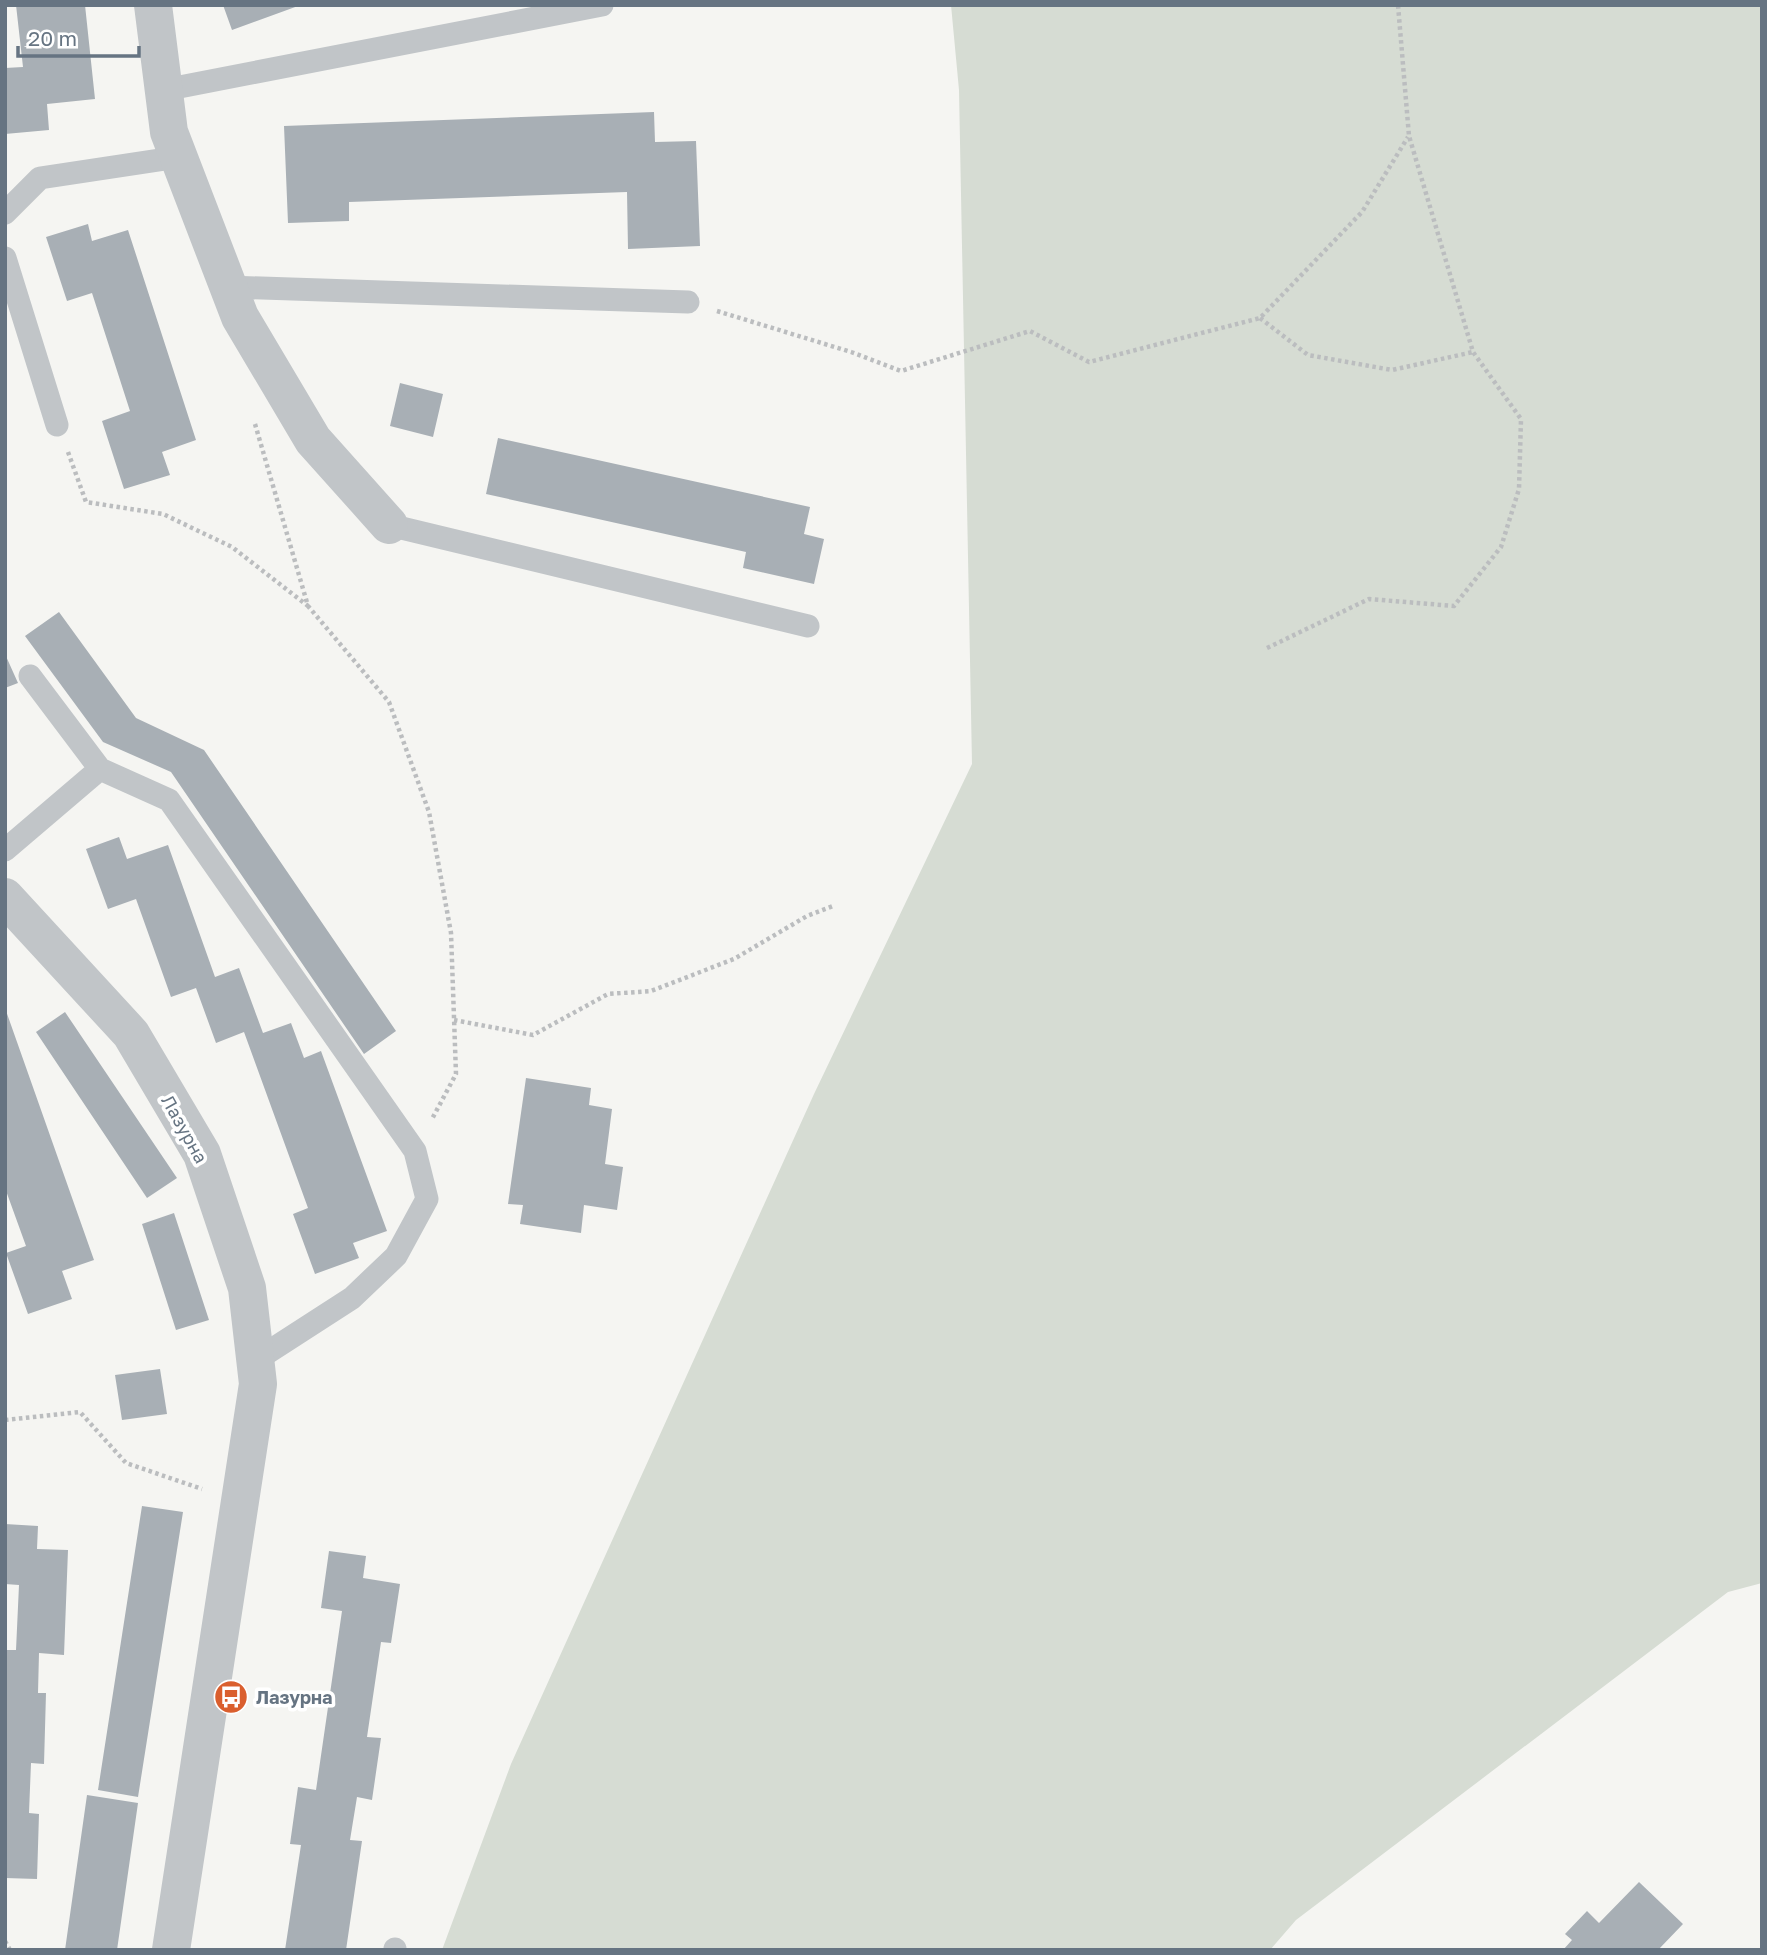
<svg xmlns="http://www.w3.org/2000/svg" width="1767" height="1955" viewBox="0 0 1767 1955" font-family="'Golos Text',sans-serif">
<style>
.green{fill:#d6dcd3}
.building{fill:#a8afb5}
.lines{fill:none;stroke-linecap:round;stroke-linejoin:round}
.path{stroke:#bbbdbf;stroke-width:4.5;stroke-dasharray:3.5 3.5;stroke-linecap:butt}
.lane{stroke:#c1c5c8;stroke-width:23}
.street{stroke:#c1c5c8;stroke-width:38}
.labels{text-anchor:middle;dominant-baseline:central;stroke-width:7;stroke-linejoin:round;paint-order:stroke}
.street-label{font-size:18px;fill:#667482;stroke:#fff}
.poi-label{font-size:18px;font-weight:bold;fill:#667482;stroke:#fff;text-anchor:start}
</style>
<rect width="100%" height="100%" fill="#f5f5f2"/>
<path class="green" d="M951 5H1762V1583L1728 1592 1296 1920 1270 1950H442L511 1764 814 1094 972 764 959 90Z"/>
<path class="building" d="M16 5H85L95 99 47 104 49 130 5 134V68L23 67Z
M223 5H298V6L232 30Z
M654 112 655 142 696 141 700 246 628 249 627 192 349 202V221L288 223 284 126Z
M88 224 92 241 128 230 196 440 162 452 170 475 124 489 102 421 130 411 92 293 67 301 46 237Z
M400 383 443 394 433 437 390 426Z
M498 438 810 507 804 534 824 539 814 584 743 568 746 552 486 494Z
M59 612 136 718 204 750 396 1031 364 1054 171 772 103 742 25 636Z
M5 654 18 683 5 688Z
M119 837 127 859 168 845 215 977 239 968 263 1033 291 1023 304 1058 321 1051 387 1231 353 1243 359 1258 315 1274 293 1214 308 1208 244 1032 216 1043 196 988 171 997 136 899 108 909 86 849Z
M5 1008 94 1260 62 1271 72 1299 28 1314 6 1253 26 1246 5 1188Z
M65 1012 177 1178 147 1198 36 1032Z
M526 1078 591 1088 589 1105 612 1109 605 1164 623 1167 617 1210 584 1205 581 1233 520 1224 523 1205 508 1204Z
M174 1213 209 1320 176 1330 142 1224Z
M160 1369 167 1414 122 1420 115 1375Z
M142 1506 183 1512 138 1797 98 1790Z
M5 1524 38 1526 37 1549 68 1550 64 1655 39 1653 38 1693H46L44 1764 31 1763 29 1813 39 1814 37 1879 5 1878V1650H16L19 1585 5 1584Z
M329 1551 366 1556 363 1578 400 1584 391 1643 381 1642 367 1737 381 1738 372 1800 357 1797 350 1840 362 1841 346 1950H285L301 1845 290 1844 298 1787 316 1790 342 1611 321 1608Z
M87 1795 138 1803 117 1950H65Z
M1639 1882 1683 1924 1658 1950H1563L1572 1940 1565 1934 1587 1911 1599 1923Z"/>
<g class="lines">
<path class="path" d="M717 311 851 352 901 371 1030 331 1089 362 1260 318 1362 212 1408 137
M1260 318 1308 355 1392 370 1473 352
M255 424 308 606 389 702 429 812 451 933 456 1074 432 1119
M68 452 86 502 163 514 232 547 308 606
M1267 648 1369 599 1454 606 1501 547 1519 489 1521 419 1473 352 1409 136 1398 5
M454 1020 533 1035 608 994 651 991 734 959 807 916 833 906
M5 1420 80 1412 126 1463 202 1489
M5 1941 10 1950"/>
<path class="lane" d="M164 90 602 5
M5 213 40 178 179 157
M5 258 57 425
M228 287 688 302
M389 525 808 626
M30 676 100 769 169 800 415 1151 427 1199 396 1256 352 1298 256 1360
M5 850 100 769
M395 1950V1949"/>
<path class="street" d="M153 5 169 132 240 317 313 440 389 525
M5 897 131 1034 202 1154 247 1288 258 1384 171 1950"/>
</g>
<defs>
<g id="bus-disc" transform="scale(1.75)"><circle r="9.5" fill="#da5f2e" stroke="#fff"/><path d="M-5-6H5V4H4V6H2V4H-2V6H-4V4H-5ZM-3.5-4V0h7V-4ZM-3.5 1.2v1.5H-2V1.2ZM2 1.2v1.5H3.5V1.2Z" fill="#fff"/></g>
</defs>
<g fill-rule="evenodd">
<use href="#bus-disc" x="231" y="1697"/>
</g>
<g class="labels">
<g class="street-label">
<text transform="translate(185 1129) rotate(61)">Лазурна</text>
</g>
<g class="poi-label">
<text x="256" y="1697">Лазурна</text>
</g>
</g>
<rect width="1767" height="1955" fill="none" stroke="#667482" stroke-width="14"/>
<path d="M18 46v10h121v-10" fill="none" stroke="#667482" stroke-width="3.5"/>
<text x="28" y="46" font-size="21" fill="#667482" stroke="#ffffff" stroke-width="5" paint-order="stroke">20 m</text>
</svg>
